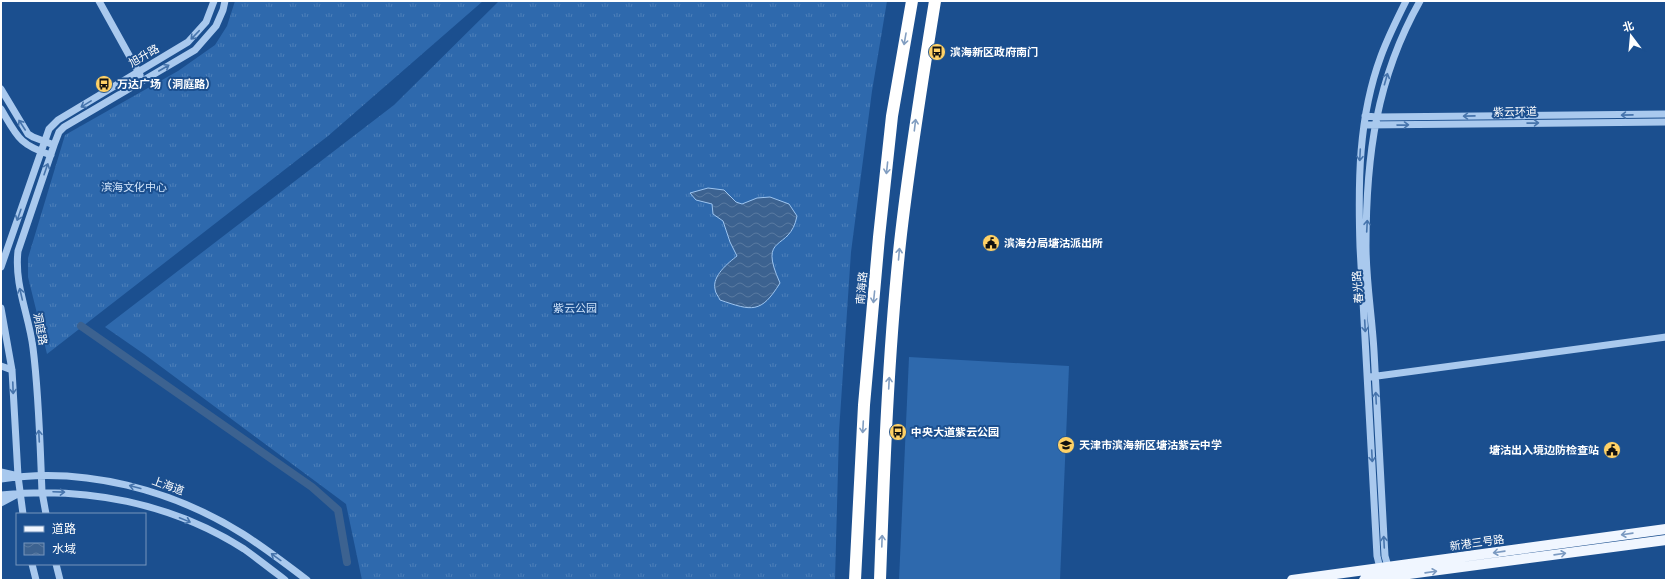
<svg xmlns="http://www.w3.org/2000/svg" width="1667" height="581" viewBox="0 0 1667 581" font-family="Roboto,'Noto Sans SC',sans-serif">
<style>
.grass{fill:url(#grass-tufts)}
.pitch{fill:#2e69ad}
.water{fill:url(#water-waves);stroke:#9cc4f0}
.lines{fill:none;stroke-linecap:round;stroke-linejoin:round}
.canal{stroke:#3c6290;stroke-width:8}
.minor{stroke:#a9c9ee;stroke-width:7}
.major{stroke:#f0f6ff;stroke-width:10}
.highway{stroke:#fff;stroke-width:12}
.oneway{stroke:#4674ac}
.oneway2{stroke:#829ec1}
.oneway3{stroke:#7b9ac1}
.labels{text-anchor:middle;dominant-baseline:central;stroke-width:4;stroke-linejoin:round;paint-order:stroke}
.poi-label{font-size:11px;font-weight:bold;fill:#fff;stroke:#1b4f8f;text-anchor:start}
.street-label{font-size:11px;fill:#fff;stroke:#1b4f8f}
.park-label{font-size:11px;fill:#cfe3fa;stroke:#1b4f8f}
</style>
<defs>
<pattern id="grass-tufts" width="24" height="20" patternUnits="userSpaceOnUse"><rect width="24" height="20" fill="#2e69ad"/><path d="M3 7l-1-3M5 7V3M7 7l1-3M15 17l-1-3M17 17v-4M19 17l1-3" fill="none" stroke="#4d80b9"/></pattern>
<pattern id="water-waves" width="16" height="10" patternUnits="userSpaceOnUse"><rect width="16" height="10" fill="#3c6290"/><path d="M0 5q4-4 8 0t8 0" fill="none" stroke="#597aa1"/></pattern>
</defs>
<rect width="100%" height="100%" fill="#1b4f8f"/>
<path class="grass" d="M235 1H483L328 136 47 354 28 277V258L65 135 178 71 215 45 227 26Z
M499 1H887L872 91 851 252 839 432 835 580H362L346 504 144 354 105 327 394 105Z"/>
<path class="pitch" d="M909 357 1069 366 1060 580H899Z"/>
<path class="water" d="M708 188 724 190 736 202 742 204 757 198 770 197 789 204 797 216C790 253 757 232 780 283 761 314 752 311 720 300 719 297 715 293 715 289 712 276 728 263 737 256L730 242 723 221 713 214 712 204 696 200 690 193Z"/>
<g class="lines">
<path class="canal" d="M81 326 312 487 338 510 347 562"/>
<path class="minor" d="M99 1 140 75
M1 89 28 134 33 137 54 145
M1 109C17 136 19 145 51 155
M1365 116 1377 117 1666 114
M1364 125 1666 122
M1 267 49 129 58 120 188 42 206 22 214 1
M1 308 12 370 18 476 23 514
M1 366 12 370
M1370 377 1666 337
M1 472 14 475
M1 479C84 466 173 490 243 534 265 548 286 564 307 580
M1 495C85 486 172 503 244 549 258 559 272 570 285 580
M1 503 16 495
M46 514 42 492C40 444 39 395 33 348 29 315 14 285 18 251L54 145 59 132 64 127 195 50 216 26 223 10 225 1
M32 564 36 580
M56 564 60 580
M1389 570 1385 556C1381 488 1378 420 1374 351 1372 316 1366 281 1366 246 1366 157 1376 79 1420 1
M1381 572 1377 556 1360 247C1358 183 1358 118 1381 56 1388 37 1397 19 1406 1"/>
<path class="major" d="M1292 580 1666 529
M1364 580 1666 540"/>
<path class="highway" d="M855 580 864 405 879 237 892 116 912 1
M880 580C884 468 888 355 900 243 909 162 922 81 935 1"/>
</g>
<defs><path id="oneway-shaft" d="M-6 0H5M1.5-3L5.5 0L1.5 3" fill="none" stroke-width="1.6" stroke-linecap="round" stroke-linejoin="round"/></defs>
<g class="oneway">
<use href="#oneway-shaft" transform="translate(195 35) rotate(134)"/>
<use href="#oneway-shaft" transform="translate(164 68) rotate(-30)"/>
<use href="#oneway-shaft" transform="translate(1386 79) rotate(-74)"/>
<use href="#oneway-shaft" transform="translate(86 104) rotate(149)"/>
<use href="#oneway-shaft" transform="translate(1627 115) rotate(179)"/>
<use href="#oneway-shaft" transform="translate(1469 116) rotate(179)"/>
<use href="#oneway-shaft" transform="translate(1533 123) rotate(-1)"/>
<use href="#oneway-shaft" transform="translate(22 125) rotate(-123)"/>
<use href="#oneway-shaft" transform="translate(1403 125) rotate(-1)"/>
<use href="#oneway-shaft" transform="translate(1360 155) rotate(93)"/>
<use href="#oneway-shaft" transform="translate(46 169) rotate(-71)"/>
<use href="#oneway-shaft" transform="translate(19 215) rotate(109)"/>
<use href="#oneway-shaft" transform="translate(1367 226) rotate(-87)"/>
<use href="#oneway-shaft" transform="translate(21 294) rotate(-103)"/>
<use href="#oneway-shaft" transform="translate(1365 326) rotate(87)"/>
<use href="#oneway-shaft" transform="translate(13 388) rotate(88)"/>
<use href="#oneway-shaft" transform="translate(1376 398) rotate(-93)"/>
<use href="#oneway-shaft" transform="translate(39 436) rotate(-93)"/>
<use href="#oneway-shaft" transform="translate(1372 456) rotate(87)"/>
<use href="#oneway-shaft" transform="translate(135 487) rotate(-165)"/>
<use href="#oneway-shaft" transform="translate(59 492) rotate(2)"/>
<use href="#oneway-shaft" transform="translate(185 520) rotate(22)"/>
<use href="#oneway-shaft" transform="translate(1384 542) rotate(-93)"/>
<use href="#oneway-shaft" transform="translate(276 557) rotate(-144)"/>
</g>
<g class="oneway2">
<use href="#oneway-shaft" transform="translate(905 39) rotate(100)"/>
<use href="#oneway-shaft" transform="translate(915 125) rotate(-83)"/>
<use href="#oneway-shaft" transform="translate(887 168) rotate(96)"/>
<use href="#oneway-shaft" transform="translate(899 254) rotate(-85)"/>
<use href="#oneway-shaft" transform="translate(874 297) rotate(96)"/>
<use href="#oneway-shaft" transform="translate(889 383) rotate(-87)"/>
<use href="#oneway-shaft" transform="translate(863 427) rotate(93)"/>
<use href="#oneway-shaft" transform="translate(882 541) rotate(-88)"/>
</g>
<g class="oneway3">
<use href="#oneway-shaft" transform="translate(1627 534) rotate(172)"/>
<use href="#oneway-shaft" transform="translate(1499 552) rotate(172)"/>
<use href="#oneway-shaft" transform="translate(1560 554) rotate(-8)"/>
<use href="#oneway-shaft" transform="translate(1431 572) rotate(-8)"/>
</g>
<defs>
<g id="bus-disc" transform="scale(0.9)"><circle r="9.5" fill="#ffd166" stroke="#1b4f8f"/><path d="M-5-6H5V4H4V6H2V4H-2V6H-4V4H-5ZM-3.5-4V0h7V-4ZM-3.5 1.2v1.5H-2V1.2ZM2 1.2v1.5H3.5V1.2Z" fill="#111"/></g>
<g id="civic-disc" transform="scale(0.9)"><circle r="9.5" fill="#ffd166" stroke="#1b4f8f"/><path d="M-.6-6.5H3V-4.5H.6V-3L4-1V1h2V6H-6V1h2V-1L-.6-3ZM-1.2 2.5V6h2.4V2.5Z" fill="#111"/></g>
<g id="school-disc" transform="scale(0.9)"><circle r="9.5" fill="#ffd166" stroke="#1b4f8f"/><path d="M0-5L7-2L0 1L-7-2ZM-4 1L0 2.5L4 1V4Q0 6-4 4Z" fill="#111"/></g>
</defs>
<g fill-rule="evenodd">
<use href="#bus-disc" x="937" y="52"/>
<use href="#bus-disc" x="104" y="84"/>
<use href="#civic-disc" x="991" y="243"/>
<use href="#bus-disc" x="898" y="432"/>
<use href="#school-disc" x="1066" y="445"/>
<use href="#civic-disc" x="1612" y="450"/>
</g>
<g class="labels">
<g class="poi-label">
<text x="950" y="52">滨海新区政府南门</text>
<text x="117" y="84">万达广场（洞庭路）</text>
<text x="1004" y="243">滨海分局塘沽派出所</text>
<text x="911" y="432">中央大道紫云公园</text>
<text x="1079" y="445">天津市滨海新区塘沽紫云中学</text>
<text x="1599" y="450" text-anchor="end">塘沽出入境边防检查站</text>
</g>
<g class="street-label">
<text transform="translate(144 56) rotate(-30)">旭升路</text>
<text transform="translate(1515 112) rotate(-1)">紫云环道</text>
<text transform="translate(1358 287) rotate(-94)">春光路</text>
<text transform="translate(862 288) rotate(-85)">南海路</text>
<text transform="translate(40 329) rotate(79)">洞庭路</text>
<text transform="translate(168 486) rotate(20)">上海道</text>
<text transform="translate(1477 543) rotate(-8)">新港三号路</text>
</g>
<g class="park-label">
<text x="134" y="187">滨海文化中心</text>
<text x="575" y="308">紫云公园</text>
</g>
</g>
<rect width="1667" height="581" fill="none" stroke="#ffffff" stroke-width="4"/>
<rect x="16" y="513" width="130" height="52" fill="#1b4f8f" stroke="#7695bc"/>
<rect x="24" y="526" width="20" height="6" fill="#f0f6ff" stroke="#7695bc"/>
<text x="52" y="533" font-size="12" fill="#ffffff">道路</text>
<rect x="24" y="543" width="20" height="12" fill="url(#water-waves)" stroke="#7695bc"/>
<text x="52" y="553" font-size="12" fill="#ffffff">水域</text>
<g transform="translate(1631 36) rotate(344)" stroke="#1b4f8f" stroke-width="3" paint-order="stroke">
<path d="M0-3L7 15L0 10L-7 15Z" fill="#ffffff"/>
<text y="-6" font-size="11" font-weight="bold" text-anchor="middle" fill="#ffffff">北</text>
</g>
</svg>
